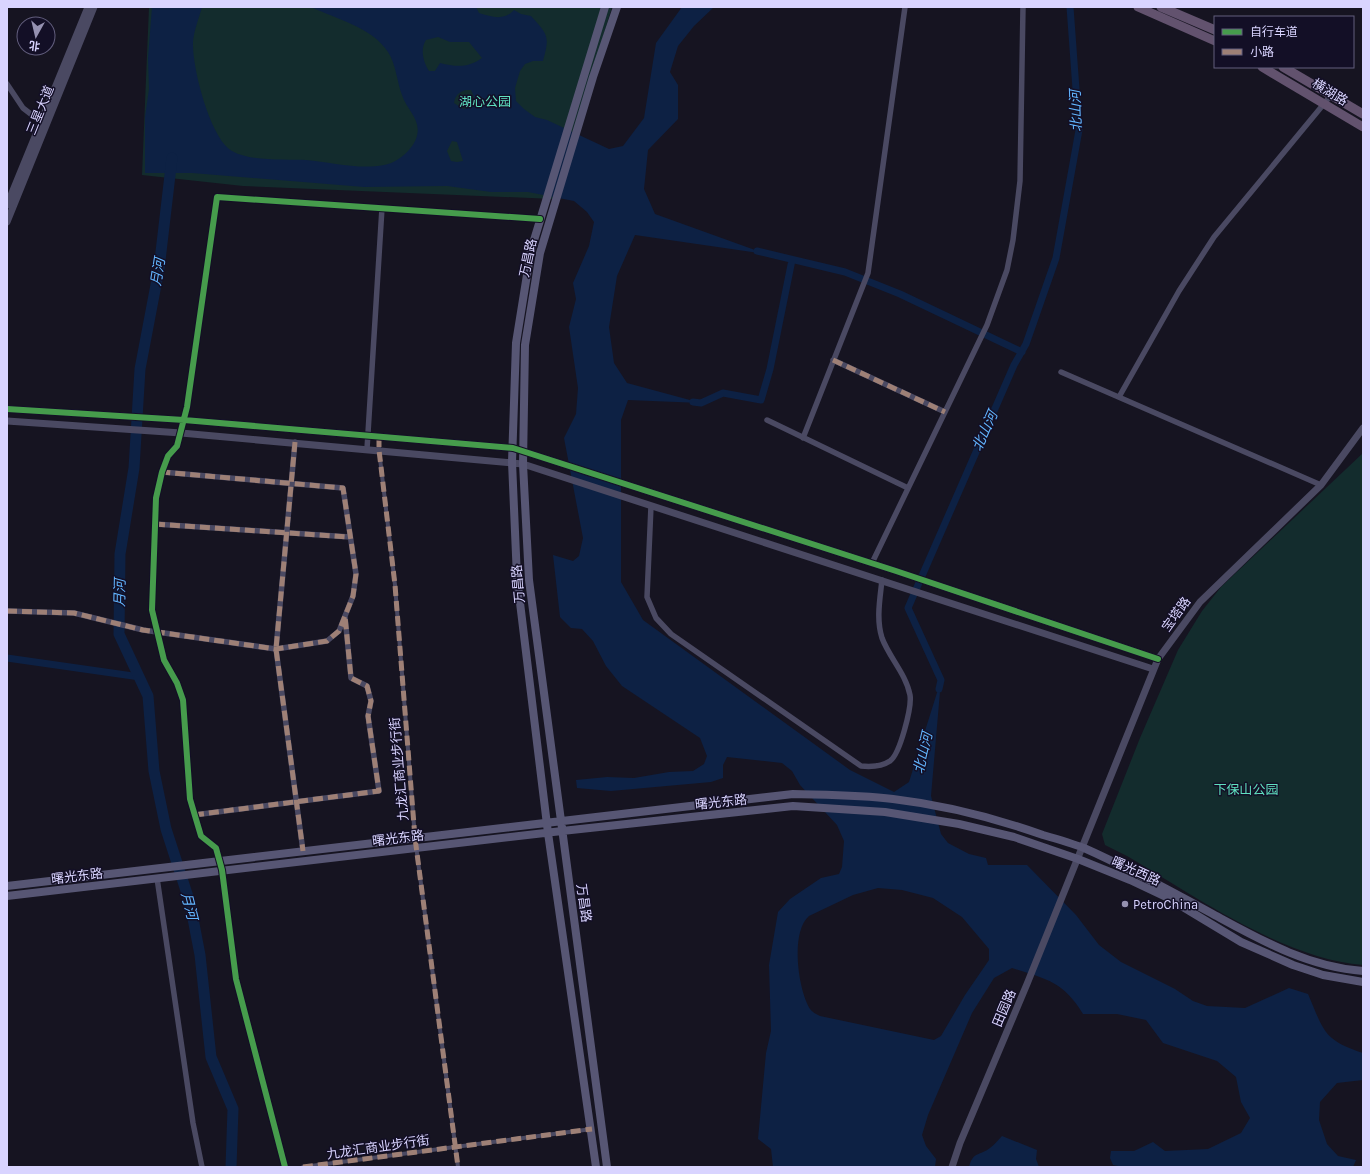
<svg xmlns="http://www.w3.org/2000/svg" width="1370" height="1174" viewBox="0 0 1370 1174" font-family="Karla,'Noto Sans SC',sans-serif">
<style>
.green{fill:#132c2d}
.water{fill:#0d2144;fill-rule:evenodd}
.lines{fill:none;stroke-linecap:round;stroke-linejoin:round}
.canal{stroke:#0d2144;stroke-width:7}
.river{stroke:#0d2144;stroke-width:11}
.pedestrian{stroke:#4a4962;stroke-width:4}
.minor{stroke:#4a4962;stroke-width:5.5}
.tertiary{stroke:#4a4962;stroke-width:7}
.secondary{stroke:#575674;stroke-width:8}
.trunk{stroke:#62526e;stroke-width:9}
.quiet{stroke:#9e8076;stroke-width:5;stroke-dasharray:10 5;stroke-linecap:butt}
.cycleway-casing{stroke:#130f26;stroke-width:8}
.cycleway{stroke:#469c4c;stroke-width:6}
.poi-dot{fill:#9591b1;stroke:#130f26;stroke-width:1.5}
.labels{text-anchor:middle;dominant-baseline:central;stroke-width:3;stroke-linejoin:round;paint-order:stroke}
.street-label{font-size:13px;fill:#d9d4ff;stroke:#130f26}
.park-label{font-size:13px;fill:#5fe0c0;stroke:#130f26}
.poi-label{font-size:13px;fill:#d9d4ff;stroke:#130f26;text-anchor:start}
.water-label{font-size:14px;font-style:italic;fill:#62b6ff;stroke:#130f26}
</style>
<rect width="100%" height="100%" fill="#161421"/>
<path class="green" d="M149 7H612L554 199 243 186 142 175Z
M1363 453V965C1284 959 1195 896 1127 856L1105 845 1102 834 1140 738 1178 650 1202 611 1221 587Z"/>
<path class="water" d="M152 7H202C199 18 194 30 193 42 192 67 209 133 229 149 246 162 285 159 306 160 331 162 359 170 384 165 397 163 411 151 416 139 423 120 407 111 402 95 397 82 396 64 388 52 372 27 336 19 311 7H476L479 13C492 17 504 21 514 10L521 14 531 16C548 35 550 36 543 61H533L525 64 520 71 515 88 516 101 524 109 535 117 547 120 609 149 623 146 644 118 656 43 682 7H714L694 26 678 46 670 72 678 85V119L648 150 644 189 655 214 766 254 635 235 617 276 609 327 614 363 627 383 701 403 628 400 621 420V582L643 620 850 770 894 792 909 782 941 680 931 796 941 834 948 843 969 854 986 858 988 865H1027L1076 915 1099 945 1121 962 1175 989 1193 1001 1207 1006 1245 1008 1289 988 1308 994C1324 1031 1323 1040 1363 1053V1080L1337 1083 1320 1102 1319 1120 1327 1144 1338 1156 1356 1160 1353 1167H1123L1113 1165 1110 1158 1111 1151H1134L1153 1142 1165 1151 1208 1149 1241 1133 1250 1118 1241 1102 1236 1077 1217 1061 1163 1043 1146 1020 1117 1014H1083C1063 981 1046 979 1012 968L994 978 972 1013 928 1115 922 1135 926 1146 936 1159 935 1167H773L771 1149 758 1139 766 1053 771 1031 769 965 778 912 790 899 821 878 839 874 842 867 844 841 837 825 800 785 792 771 782 763 727 757 723 765V778L711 782 611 791 577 788 576 780 607 777 634 778 669 772 693 771 704 764 707 756 700 738 622 686 606 666 593 641 582 629 571 628 560 617 553 555 573 561 579 556 583 538 564 438 576 414 578 388 569 327 576 299 573 283 589 246 594 222 587 212 574 201 528 192H491L447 186 364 187 192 173H145V117L149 89 148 58ZM438 37 450 42H469L482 58C468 68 456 67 440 63L435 71H429C423 62 420 49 426 40ZM466 90H471L476 102 469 108 463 109 454 103C455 95 459 92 466 90ZM452 141 457 142 463 161 457 162 451 161 447 151ZM878 888 902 890 933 898 962 917 989 949V960L965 995 941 1036 934 1040 820 1016C816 1014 812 1012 810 1009 798 990 790 932 809 916L853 895Z
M1002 1136 1037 1150 1036 1159 1039 1167H969C973 1151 980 1156 990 1148 994 1145 998 1140 1002 1136Z"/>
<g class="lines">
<path class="canal" d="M757 251 845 272 900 294 1022 352
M693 402 701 403 723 393 761 400 770 369 792 260
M7 658 140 677
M939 689 941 680 908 608 1014 365 1026 344 1056 258 1079 130 1070 7"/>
<path class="river" d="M172 158 159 269 140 369 134 468 120 554 119 634 148 696 154 771 166 829 190 903 200 955 211 1057 233 1109 231 1167"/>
<path class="pedestrian" d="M379 437V450L395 585 415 838 458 1167
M303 1167 592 1129"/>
<path class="minor" d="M7 84 23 108 41 122
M833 360 945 412
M1061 372 1321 485
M1119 397 1179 291 1214 237 1332 94
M767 420 908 488
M803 438 868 273 905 7
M295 442 276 649 303 851
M367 449 382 208
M651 506 647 597 656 618 671 634 861 766C871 767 881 767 890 761 900 754 912 707 910 695 906 674 889 657 882 638 876 619 880 599 882 580
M155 524 350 537
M872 563 987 325 1007 270 1013 240 1020 181 1023 7
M7 611 74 613 143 630 276 649 327 641 339 631 353 596 356 574 343 488 162 472
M194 815 379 791 368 716 371 701 367 686 351 678 345 617
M157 878 193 1123 202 1167
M285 1167 236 979 222 870 216 848 201 836 190 799 183 700 177 683 164 660 152 610 156 498 162 472 168 456 177 446 187 407 217 197 540 219"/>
<path class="tertiary" d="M7 205 88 7
M7 222 94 7
M7 409 184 420 513 448 896 571 1158 659
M7 421 181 433 523 464 1153 669
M952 1167 960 1143 1027 984 1158 659 1200 602 1321 485 1363 428"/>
<path class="secondary" d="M7 886 793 794C826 795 860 795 893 799 944 805 995 818 1043 835 1057 839 1071 843 1084 848 1127 867 1169 890 1211 913 1259 939 1307 967 1363 971
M7 896 562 831 793 806 885 812 959 824 1014 837 1078 859 1130 880 1168 898 1241 942 1293 965 1323 975 1363 982
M596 1167 548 833 517 578 512 462 516 343 531 250 605 7
M607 1167 529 580 523 464 525 345 540 253 593 77 617 7"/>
<path class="trunk" d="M1138 7 1215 41
M1161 7 1215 30
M1262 67 1363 127
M1283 67 1363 114"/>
<path class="quiet" d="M833 360 945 412
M379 437V450L395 585 415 838 458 1167
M295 442 276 649 303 851
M155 524 350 537
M7 611 74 613 143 630 276 649 327 641 339 631 353 596 356 574 343 488 162 472
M194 815 379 791 368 716 371 701 367 686 351 678 345 616
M303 1167 592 1129"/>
<g class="cycleway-casing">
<path id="cycleway" d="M7 409 184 420 513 448 896 571 1158 659
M285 1167 236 979 222 870 216 848 201 836 190 799 183 700 177 683 164 660 152 610 156 498 162 472 168 456 177 446 187 407 217 197 540 219"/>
</g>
<use href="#cycleway" class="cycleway"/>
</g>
<circle class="poi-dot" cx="1125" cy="904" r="4"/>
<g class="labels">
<g class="street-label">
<text transform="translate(1330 92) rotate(31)">横湖路</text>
<text transform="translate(40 110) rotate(-68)">三星大道</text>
<text transform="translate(528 258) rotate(-78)">万昌路</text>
<text transform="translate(518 584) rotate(-95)">万昌路</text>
<text transform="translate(1176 614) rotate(-54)">宝塔路</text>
<text transform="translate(399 769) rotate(-95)">九龙汇商业步行街</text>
<text transform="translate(721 802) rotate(-6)">曙光东路</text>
<text transform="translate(398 838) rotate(-7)">曙光东路</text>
<text transform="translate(1136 871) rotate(24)">曙光西路</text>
<text transform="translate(77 876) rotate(-7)">曙光东路</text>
<text transform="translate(584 903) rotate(82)">万昌路</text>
<text transform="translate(1004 1008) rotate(-67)">田园路</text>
<text transform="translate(378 1147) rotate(-8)">九龙汇商业步行街</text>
</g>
<g class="park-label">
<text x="485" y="101">湖心公园</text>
<text x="1246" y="789">下保山公园</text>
</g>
<g class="poi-label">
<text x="1133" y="904">PetroChina</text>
</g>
<g class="water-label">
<text transform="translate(1076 111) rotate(-92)">北山河</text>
<text transform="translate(158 272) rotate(-81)">月河</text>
<text transform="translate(985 431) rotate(-66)">北山河</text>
<text transform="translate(120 593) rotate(-89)">月河</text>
<text transform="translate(923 753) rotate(-77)">北山河</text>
<text transform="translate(189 906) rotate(76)">月河</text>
</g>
</g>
<rect width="1370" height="1174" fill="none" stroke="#d9d4ff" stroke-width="16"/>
<rect x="1214" y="16" width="140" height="52" fill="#130f26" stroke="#625e7d"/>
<rect x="1222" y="29" width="20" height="6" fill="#469c4c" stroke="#625e7d"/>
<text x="1250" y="36" font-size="12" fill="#d9d4ff">自行车道</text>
<rect x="1222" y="49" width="20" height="6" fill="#9e8076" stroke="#625e7d"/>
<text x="1250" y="56" font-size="12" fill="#d9d4ff">小路</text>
<g transform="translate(36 36) rotate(188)"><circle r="19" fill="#130f26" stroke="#625e7d"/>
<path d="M0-3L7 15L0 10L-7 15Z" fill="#9591b1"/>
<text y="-6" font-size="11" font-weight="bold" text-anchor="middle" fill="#d9d4ff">北</text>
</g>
</svg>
